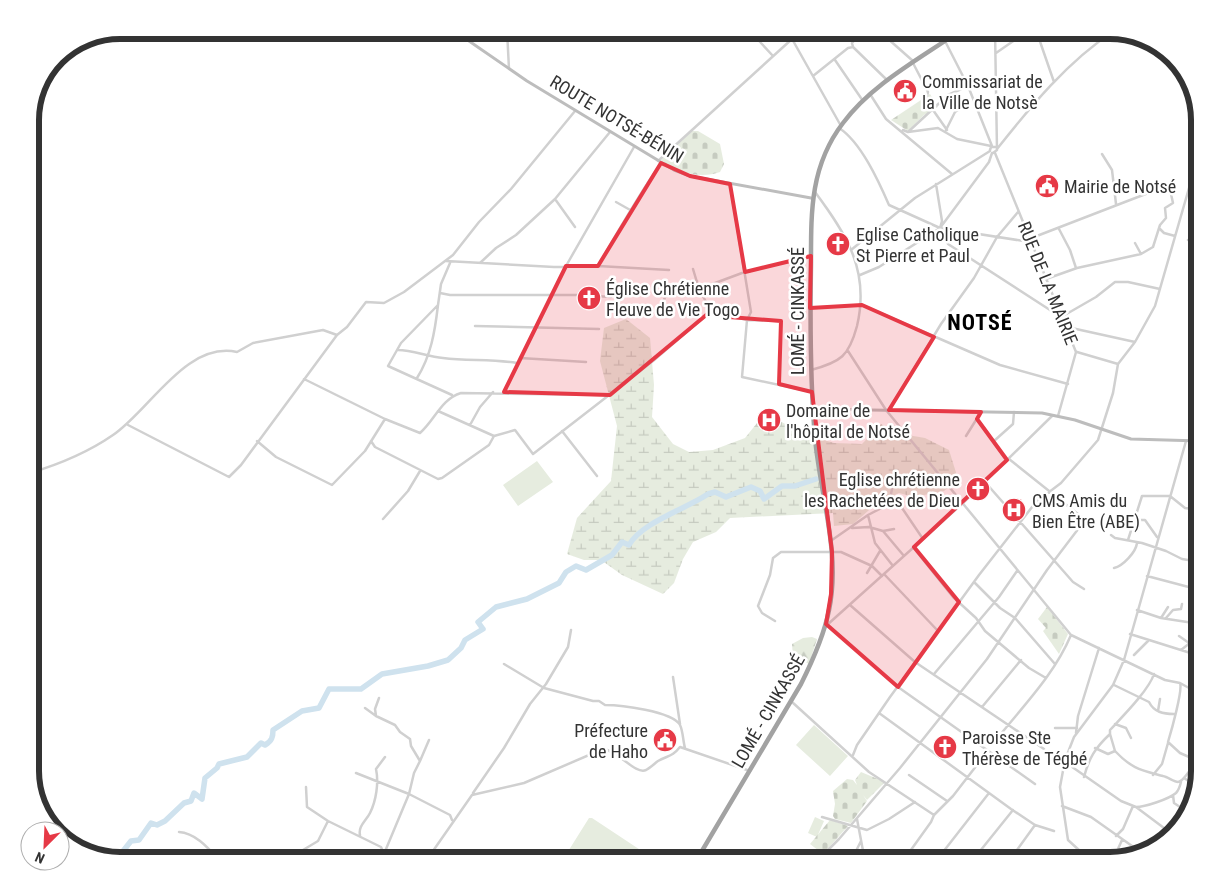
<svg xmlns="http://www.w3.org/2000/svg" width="1230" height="891" viewBox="0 0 1230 891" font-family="'Roboto Condensed',sans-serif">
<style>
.grass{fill:#e6ecdf}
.forest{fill:url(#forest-firs)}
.wetland{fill:url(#wetland-marsh)}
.cemetery{fill:url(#cemetery-stones)}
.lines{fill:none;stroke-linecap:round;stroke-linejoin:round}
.river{stroke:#cfe2ee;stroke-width:5.5}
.minor{stroke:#d0d0d0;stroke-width:2.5}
.secondary{stroke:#bdbdbd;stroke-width:3}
.trunk{stroke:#a2a2a2;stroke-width:4.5}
.marked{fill:#e63946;fill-opacity:0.2;stroke:#e63946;stroke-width:4;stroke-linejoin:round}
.labels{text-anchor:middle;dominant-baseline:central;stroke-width:5;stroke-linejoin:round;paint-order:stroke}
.poi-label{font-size:18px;fill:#333;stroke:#fff;text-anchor:start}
.street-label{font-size:18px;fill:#333;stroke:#fff}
.district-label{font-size:22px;font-weight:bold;letter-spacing:1px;fill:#000;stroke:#fff}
.rim{fill:none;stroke:#333;stroke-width:6}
</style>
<defs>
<pattern id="forest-firs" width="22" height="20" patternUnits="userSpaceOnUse" patternTransform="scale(1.25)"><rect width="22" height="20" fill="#e6ecdf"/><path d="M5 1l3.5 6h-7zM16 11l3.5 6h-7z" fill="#c6cbc0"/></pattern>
<pattern id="wetland-marsh" width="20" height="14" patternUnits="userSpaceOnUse" patternTransform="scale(1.25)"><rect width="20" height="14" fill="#e6ecdf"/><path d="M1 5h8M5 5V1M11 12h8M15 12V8" fill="none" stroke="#c6cbc0"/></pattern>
<pattern id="cemetery-stones" width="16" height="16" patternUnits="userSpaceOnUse" patternTransform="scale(1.25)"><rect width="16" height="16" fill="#e6ecdf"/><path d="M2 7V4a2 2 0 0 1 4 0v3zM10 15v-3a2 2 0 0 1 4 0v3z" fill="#c6cbc0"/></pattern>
</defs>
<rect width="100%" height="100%" fill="#fff"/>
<path class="grass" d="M537 461 553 482 518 506 503 485Z
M814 725 848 756 830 776 796 745Z
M815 817 824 821 817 837 808 833Z
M589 818H592L657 861H562Z"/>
<path class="forest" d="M812 637 817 639 809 664 805 662 800 665 793 658 792 644 803 638Z"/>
<path class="wetland" d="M626 319 650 338 654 385 652 417 673 444 689 452 713 450 745 438 757 423 776 419 804 434 834 443 862 444 881 424 896 433 925 438 949 450 958 479 944 491 914 497 899 493 876 504 853 524 834 526 833 513 730 518 716 532 693 542 683 559 674 583 663 594 622 575 601 560H584L567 554 577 518 611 481 617 426 600 361 604 328Z"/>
<path class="cemetery" d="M930 94 938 107 924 115 908 131 891 120Z
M692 131H698L720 144 724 164 720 172C701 179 677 173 661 160Z
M1047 607 1068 634 1059 654 1043 631 1046 628 1038 619Z
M861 772 885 782 867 800 863 795 867 801 851 823 835 819 833 816 835 804 833 791 847 779 853 780 857 785 855 780Z
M830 820 848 826 823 854 810 844Z"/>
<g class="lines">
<path class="river" d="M116 860 131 841 139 840 151 823 157 825 165 821 184 803 191 801 194 793 202 799 205 778 217 768 219 764 247 757 261 743 265 745C272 741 273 737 273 730L302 711 319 708 329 689H361L382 674 428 666 448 660 461 648 465 640 483 629 478 622 496 607 527 599 559 583 566 572 576 566 586 570 612 555 622 542 629 545C642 522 686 509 708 494L715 492 726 497 751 487 760 491 764 499 782 486H795L816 479"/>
<path class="minor" d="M507 30 509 69
M609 30 631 37 641 30
M749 30 773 56
M787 30 841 126
M878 30 913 61
M1036 30 1054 82
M945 41 968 86 992 146
M853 47 888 81
M853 47 852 43 864 30
M996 53 1029 30
M835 60 863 101
M913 63 928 92 926 100 947 130
M813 76 848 48 853 47
M870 94 886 119 952 174
M839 128C861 142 879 182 889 205L940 228 1030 242
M903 130 908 132 938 128 957 139 991 146
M946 130 955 112 963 107
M908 132 948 95 968 86
M997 149C1031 106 1068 61 1114 31
M990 150 991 147H996
M993 153 997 150 995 30
M995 153 1076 352 1058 416
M1102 154 1112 170 1116 204
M658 161 792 39 817 30
M730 184 751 312 747 320 742 377 812 392
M936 184 942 221 940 228 948 244 1050 310 1061 314
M555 199 575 227
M616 202 632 211
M1059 229 1070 250 1076 268
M1160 229 1164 233 1175 236
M1029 239 1156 190 1166 189 1171 194 1173 203 1165 208 1166 218 1160 225 1153 247 1141 254 1077 268 1046 279
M1188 240 1200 247
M1135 243 1141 254
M851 250 915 198 990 151
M446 261 554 267 598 266 669 270
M450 263 441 284 438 305 401 343 388 366 452 395
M480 263 496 248 516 235 555 199 610 132
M598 266C618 231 638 196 661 163
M693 269 699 289 711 311 747 320 781 321 779 384
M860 275 879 267 940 228 989 162 992 153
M699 289 742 273 810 256
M440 293 450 295H580L611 297
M661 306 667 293 697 281
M810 308 862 305 1000 365 1068 384
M1063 316 1096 297 1115 282H1128L1160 289
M475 326 599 329
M1067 327 1135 342
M398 350C413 350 428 357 443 358 468 361 492 359 517 363
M848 351 886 410 1071 635 1165 680 1180 683 1200 694
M1077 352 1118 364
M520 358 586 362
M811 370C841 362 849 356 857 326 870 271 847 235 815 192
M417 378C431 356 435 331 438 305
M304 379 385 419 420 433C435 420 441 399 461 393L610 395
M504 392 566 266 634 147
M889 410 941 324 974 278 997 237 1018 212
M438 411 494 436 515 430 533 454 653 361 711 311
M977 419C989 432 995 447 1007 460
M128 425 229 477 241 465 337 335
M470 425 480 407 493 392
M562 431 597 476
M966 436 981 412
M257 441 276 457 332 485 365 451 385 419
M371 441 375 447 438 479 442 478 489 445 494 436
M994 441 1013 424 1014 412
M1192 441 1194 419 1200 412 1196 386
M1009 459 1093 526
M30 473C60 464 87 453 113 435 150 410 186 341 237 352L253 343 323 330 337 335 347 327 366 302 384 303 404 292 453 255 479 222 511 189 575 111
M985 482 1073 582 1084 589
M892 489 890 499 891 503 900 505 923 539
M868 515 875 543 893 566
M383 519 408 491 420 471
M1133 520H1145L1157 537
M852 528 869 527 883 531 894 529
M883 531 904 556
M1111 535 1115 538 1142 543 1166 551 1182 559 1200 562
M832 540 868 515 891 503
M1128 540 1142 496H1170L1185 508 1200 510
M913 547 953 597 976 618 985 631 1029 668 1046 678
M1114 568C1123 566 1136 552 1137 543
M867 573 880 551
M884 574 938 631
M1147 576 1200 590
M974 582 1000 608 1015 618 1055 664
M850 605 915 662 1044 749
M1137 610 1161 618 1200 624
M1161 618 1168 607
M1166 618 1173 610 1181 609 1182 604
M775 621 762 613 758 606 770 575 773 558 781 552H841L872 566 882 576
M827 625 962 504 1052 416
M827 625 898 687 1035 784
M1130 634 1200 656
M1179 636 1189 643
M1181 650 1195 639 1200 628
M1134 655 1148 641
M504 664 544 688 593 701H599L605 705C620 705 672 711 680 725 683 731 683 741 685 748
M934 674 999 597 1017 571
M673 677 680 724
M1180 683C1183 690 1171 732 1168 742L1180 753 1196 760V763
M1114 685 1149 702C1154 712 1163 714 1174 714
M379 698 375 709 376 716 395 725 400 732 410 739 411 746 420 761 414 773 409 794 381 861
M792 702 869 772 934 815
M982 707 1021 660
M365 708 376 716
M1158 711 1160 699
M879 713 1011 809 1035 825 1054 831
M1115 724 1126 728 1131 738
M1055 728H1077
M1076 733 1078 716 1099 648
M1110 734 1115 751
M1000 735C1026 703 1055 673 1071 635
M1095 748 1108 754 1115 751C1132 769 1141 770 1163 776 1168 777 1174 782 1178 782 1183 782 1188 772 1192 768
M853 755 857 745 890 697 979 575 1036 502 1061 483 1098 440 1113 393 1118 364 1135 342 1155 306 1200 150
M420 761 429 740
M1065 762 1121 801 1136 807 1172 834
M356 773 409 794 450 815 452 820
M909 775 947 801
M1153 775 1162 764 1168 743
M1084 777C1089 758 1095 748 1110 734V730C1122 717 1149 690 1154 674
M1184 778 1190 782 1197 781
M1197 780 1191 773 1196 763 1200 764
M306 787 307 807 328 821 381 847 384 854
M473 793 504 748 530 704 546 684 568 647 571 630
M1173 795 1174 803 1186 811
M1062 806 1091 817 1142 853
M1136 807C1145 807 1169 799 1176 793 1179 790 1180 786 1181 782
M822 817 867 830 889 819 915 802
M857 819 864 856 869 861
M179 832C196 833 209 849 220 861
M360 835C358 826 366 821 370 813 376 801 379 783 376 769L385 757
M1116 836 1123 829 1133 806
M909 854 917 861
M1014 854 1023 861
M1113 860 1122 840
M282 861 289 855 297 857 301 855 303 850 318 841 328 821
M426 861 472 795 524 783 603 749C618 750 635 775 646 770 650 768 654 764 658 761 669 755 672 757 680 747L750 771
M817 861 839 839 900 768 987 659 1047 570 1085 520
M851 861 861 841
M903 861 931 822 934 815 953 796 987 752
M936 861 989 793
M972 861 1013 810
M1009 861 1035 825
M1096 861 1080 851 1068 840 1060 787 1065 760 1074 737 1113 685 1124 660 1186 441"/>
<path class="secondary" d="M453 30 527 81 674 170 690 176 811 198
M812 409 1042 413 1075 420 1131 439 1200 441"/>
<path class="trunk" d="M696 861 801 684C813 660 824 636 829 610 841 553 820 494 815 438 810 380 810 322 811 264 811 212 810 166 843 123 873 83 920 59 961 30"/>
</g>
<path class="marked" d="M661 163 690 176 730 184 745 272 811 256 810 308 862 305 934 337 889 410 981 412 977 419 1007 460 914 547 959 602 898 687 826 624 831 594 832 552 812 392 779 384 781 321 729 317 711 311 610 395 504 392 566 266H598Z"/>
<defs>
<g id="civic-disc" transform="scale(1.25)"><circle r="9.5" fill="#e63946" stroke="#fff"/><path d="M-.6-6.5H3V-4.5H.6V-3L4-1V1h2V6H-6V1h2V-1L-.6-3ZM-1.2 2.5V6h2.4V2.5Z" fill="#fff"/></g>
<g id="church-disc" transform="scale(1.25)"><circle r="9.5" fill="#e63946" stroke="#fff"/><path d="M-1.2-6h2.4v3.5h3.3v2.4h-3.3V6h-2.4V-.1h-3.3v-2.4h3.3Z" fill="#fff"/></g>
<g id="hospital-disc" transform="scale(1.25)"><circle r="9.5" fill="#e63946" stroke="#fff"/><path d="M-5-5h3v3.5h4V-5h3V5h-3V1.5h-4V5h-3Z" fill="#fff"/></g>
</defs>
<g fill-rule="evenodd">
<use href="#civic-disc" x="905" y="91"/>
<use href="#civic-disc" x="1047" y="186"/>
<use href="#church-disc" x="838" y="244"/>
<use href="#church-disc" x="589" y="298"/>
<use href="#hospital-disc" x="769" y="420"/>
<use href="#church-disc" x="978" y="489"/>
<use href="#hospital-disc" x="1014" y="510"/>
<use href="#civic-disc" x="665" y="740"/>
<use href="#church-disc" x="945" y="747"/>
</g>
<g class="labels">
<g class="poi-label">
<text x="922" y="81">Commissariat de<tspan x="922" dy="21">la Ville de Notsè</tspan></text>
<text x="1064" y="186">Mairie de Notsé</text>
<text x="856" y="234">Eglise Catholique<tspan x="856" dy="21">St Pierre et Paul</tspan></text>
<text x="606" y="288">Église Chrétienne<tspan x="606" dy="21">Fleuve de Vie Togo</tspan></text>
<text x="786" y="410">Domaine de<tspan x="786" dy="21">l'hôpital de Notsé</tspan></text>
<text x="960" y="479" text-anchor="end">Eglise chrétienne<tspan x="960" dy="21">les Rachetées de Dieu</tspan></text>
<text x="1032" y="500">CMS Amis du<tspan x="1032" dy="21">Bien Être (ABE)</tspan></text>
<text x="648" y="730" text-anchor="end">Préfecture<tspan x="648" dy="21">de Haho</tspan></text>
<text x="962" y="737">Paroisse Ste<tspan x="962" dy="21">Thérèse de Tégbé</tspan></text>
</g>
<g class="street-label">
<text transform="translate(617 119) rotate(31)">ROUTE NOTSÉ-BÉNIN</text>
<text transform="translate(1048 283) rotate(68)">RUE DE LA MAIRIE</text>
<text transform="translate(797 311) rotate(-90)">LOMÉ - CINKASSÉ</text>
<text transform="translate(768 711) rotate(-60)">LOMÉ - CINKASSÉ</text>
</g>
<g class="district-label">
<text x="980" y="322">NOTSÉ</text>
</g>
</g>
<path d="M0 0H1230V891H0ZM120 39H1110A81 81 0 0 1 1191 120V771A81 81 0 0 1 1110 852H120A81 81 0 0 1 39 771V120A81 81 0 0 1 120 39Z" fill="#fff" fill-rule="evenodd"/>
<path class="rim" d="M120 39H1110A81 81 0 0 1 1191 120V771A81 81 0 0 1 1110 852H120A81 81 0 0 1 39 771V120A81 81 0 0 1 120 39Z"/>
<g transform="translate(45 846) rotate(204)"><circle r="24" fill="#ffffff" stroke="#adadad"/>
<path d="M0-4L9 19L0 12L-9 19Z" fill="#e63946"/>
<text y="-8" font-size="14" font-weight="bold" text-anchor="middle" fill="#333333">N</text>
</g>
</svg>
